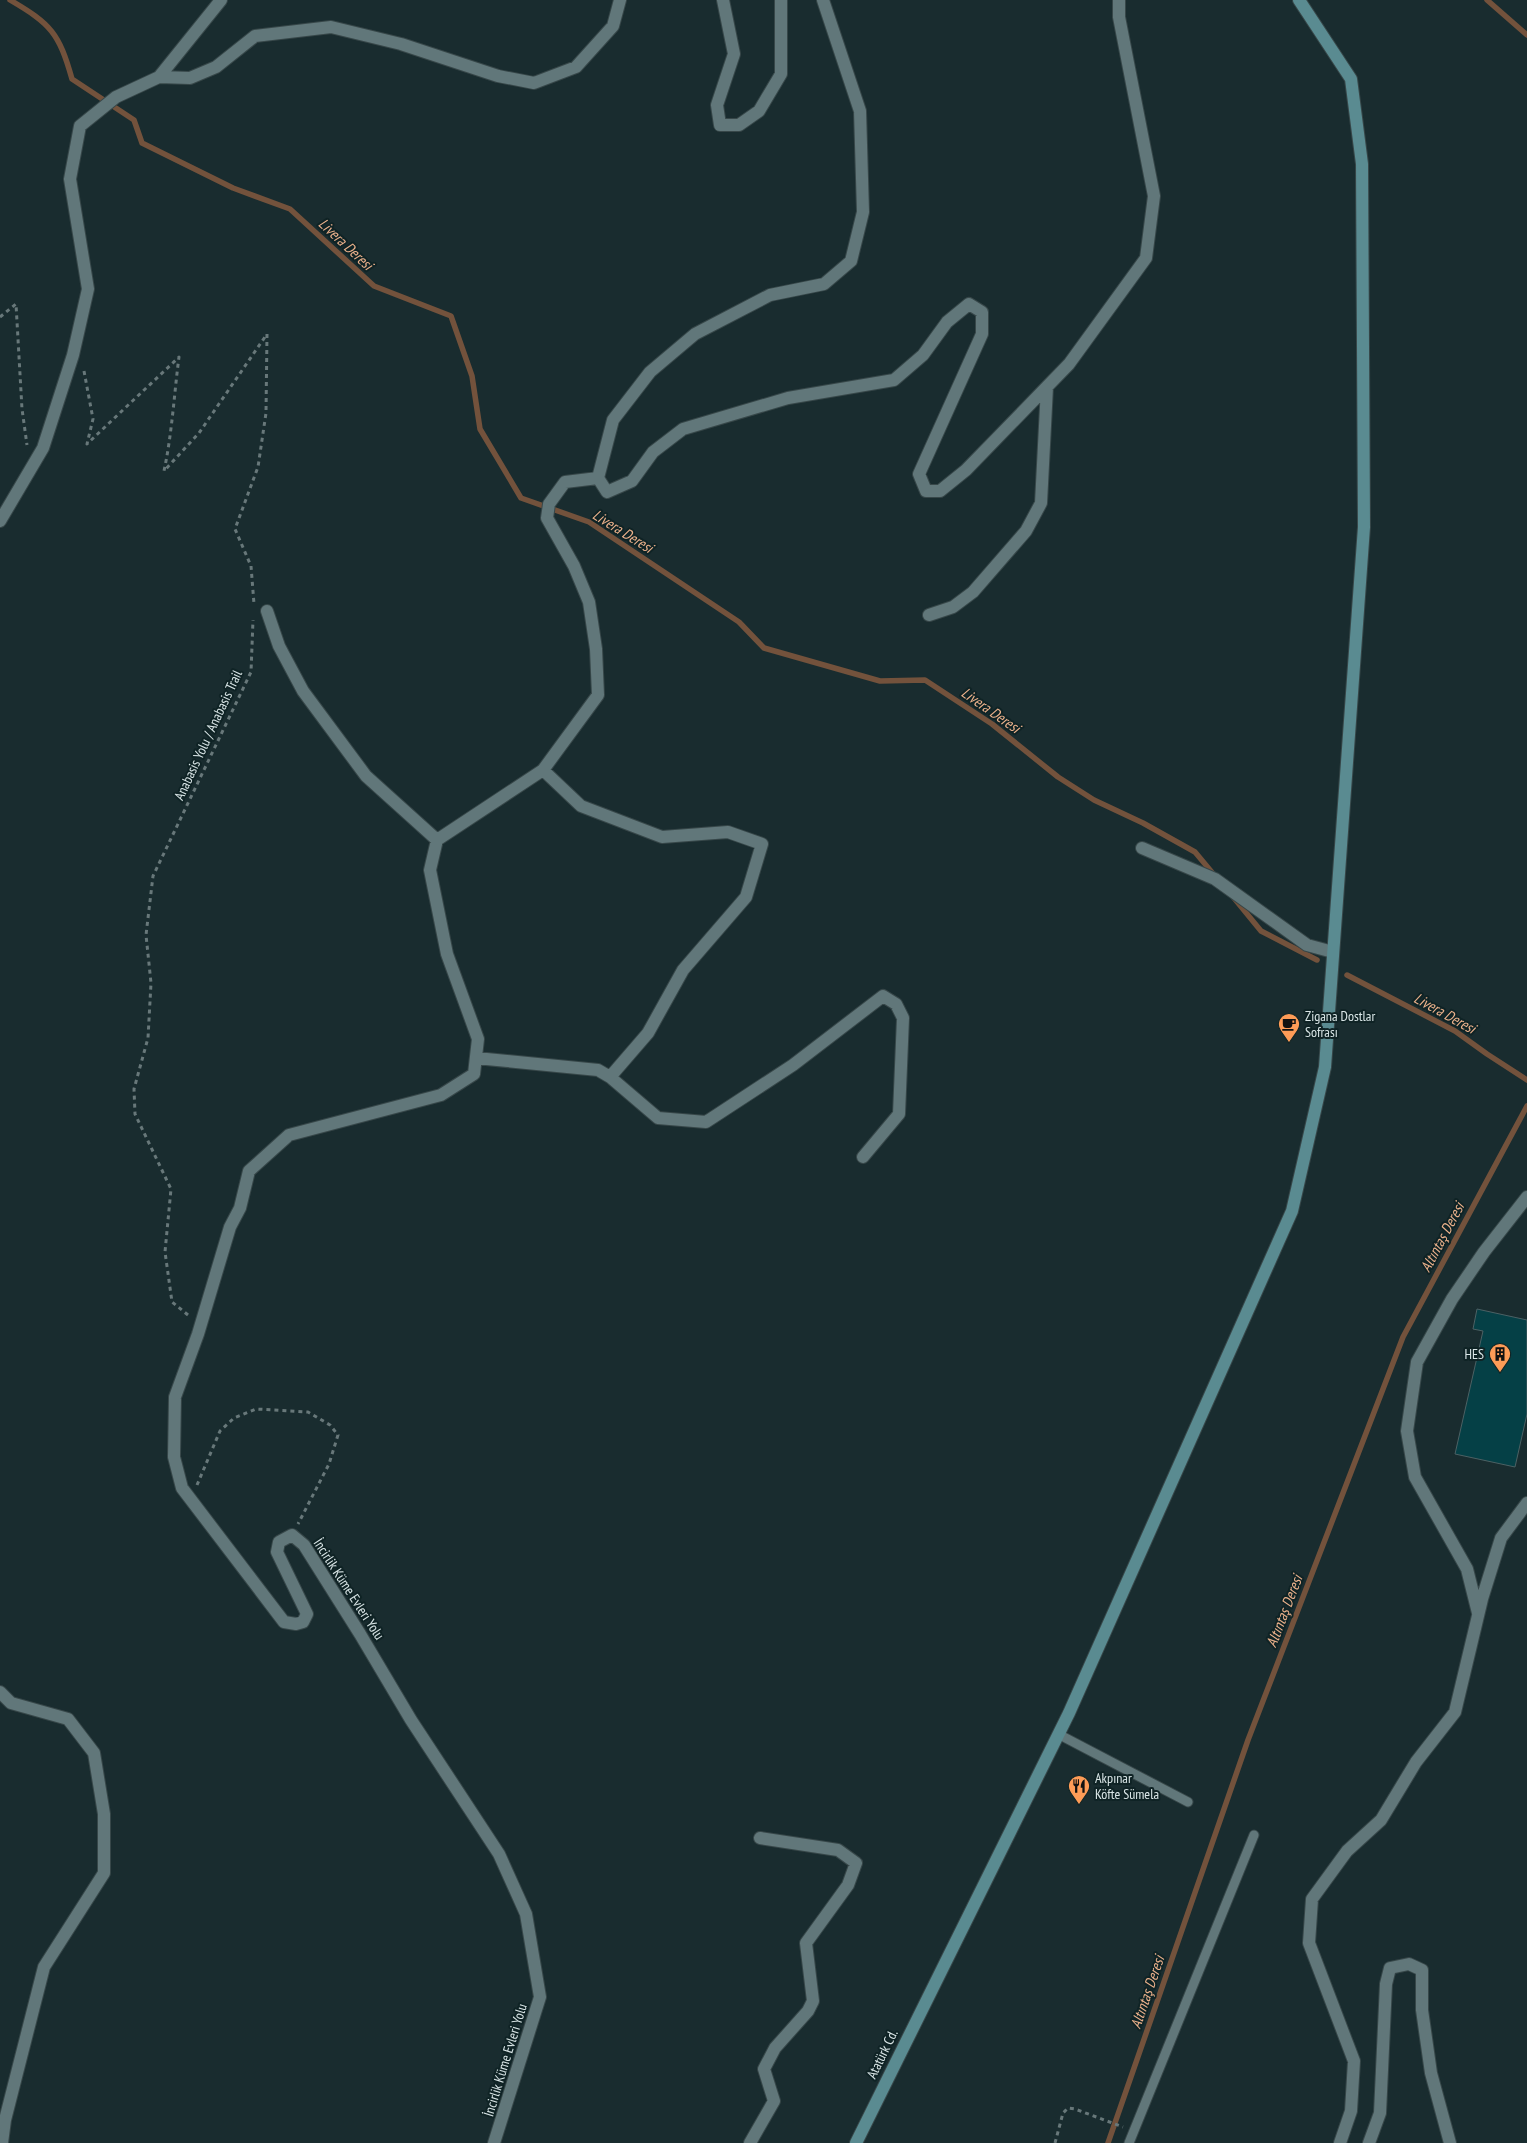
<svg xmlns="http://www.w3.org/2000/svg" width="1527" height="2143" viewBox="0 0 1527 2143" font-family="'PT Sans Narrow',sans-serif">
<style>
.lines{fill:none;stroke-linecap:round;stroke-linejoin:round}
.stream{stroke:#73523c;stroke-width:5.5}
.building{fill:#054046;stroke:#4c6164}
.service-casing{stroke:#374749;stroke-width:11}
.minor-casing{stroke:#374749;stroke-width:14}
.tertiary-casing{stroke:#374749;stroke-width:14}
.secondary-casing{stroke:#374749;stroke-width:14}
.path{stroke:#68787a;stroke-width:3;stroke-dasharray:4 4;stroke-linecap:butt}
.service{stroke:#61777a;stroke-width:9}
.minor{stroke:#61777a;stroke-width:12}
.tertiary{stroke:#61777a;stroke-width:12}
.secondary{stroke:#5a8b91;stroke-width:12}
.labels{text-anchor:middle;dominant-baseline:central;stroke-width:4;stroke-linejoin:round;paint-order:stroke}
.street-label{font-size:14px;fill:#dae6e7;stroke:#0f2325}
.poi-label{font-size:14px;fill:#dae6e7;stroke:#0f2325;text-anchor:start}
.water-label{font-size:15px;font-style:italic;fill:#ecb28c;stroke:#0f2325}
</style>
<rect width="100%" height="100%" fill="#192c2f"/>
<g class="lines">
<path class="stream" d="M10 0C51 24 59 33 72 79L134 120 142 143 233 188 290 209 374 286 451 316 472 376 480 429 521 498 589 522 739 622 764 648 880 681 925 680 992 724 1058 777 1094 800 1143 823 1195 852 1215 876
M1487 0 1527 35
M1234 898 1261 931 1317 960
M1347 975 1455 1031 1487 1054 1527 1080
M1108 2143 1248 1740 1403 1337 1527 1106"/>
</g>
<path class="building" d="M1477 1309 1527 1320V1414L1515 1467 1455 1454 1483 1331 1473 1329Z"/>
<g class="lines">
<g class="service-casing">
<path id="service" d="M1058 1734 1188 1802
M1129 2143 1254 1835"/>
</g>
<g class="minor-casing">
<path id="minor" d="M723 0 734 54 717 105 720 125H739L759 111 781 74V0
M823 0 860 111 863 212 851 261 824 284 770 295 695 334 650 372 613 420 598 478 607 492 632 481 653 452 683 429 788 398 894 380 923 355 947 322 969 304 982 312V334L919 474 926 491H940L966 470 1069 364 1146 258 1154 196 1119 17V0
M159 77 190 78 216 67 255 36 331 27 401 44 498 76 534 83 576 67 613 26 620 0
M0 521 43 448 73 355 88 289 70 179 80 126 116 97 159 77 221 0
M267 611 279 646 303 691 366 776 437 840 543 770 598 695 596 649 589 602 574 566 547 518 549 504 565 482 598 478
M929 615 953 607 973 592 1026 531 1041 503 1047 387
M543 770 581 806 662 837 728 832 762 844 746 897 683 970 648 1033 610 1077
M437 840 430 870 447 954 478 1039 474 1074 441 1095 289 1135 249 1171 240 1208 230 1227 198 1334 175 1397 174 1457 182 1488 284 1622 296 1624 303 1622 307 1614 277 1552 279 1542 292 1535 304 1545 360 1634 411 1720 499 1854 526 1914 540 1997 494 2143
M1142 848 1215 879 1307 945 1333 952
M476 1058 598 1070 610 1077 658 1118 706 1122 793 1065 883 996 896 1004 903 1018 899 1114 863 1157
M1478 1613 1467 1569 1415 1477 1407 1431 1417 1362 1452 1299 1484 1252 1527 1197
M750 2143 774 2101 764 2069 775 2048 808 2011 813 2001 806 1943 848 1885 856 1863 838 1850 760 1838
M1340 2143 1351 2111 1354 2061 1309 1943 1312 1899 1347 1851 1381 1820 1416 1762 1455 1712 1482 1599 1501 1538 1527 1503"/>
</g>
<g class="tertiary-casing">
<path id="tertiary" d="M0 1692 11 1703 68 1719 94 1753 104 1814V1873L44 1967 5 2120 2 2143
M1369 2143 1380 2113 1386 1984 1390 1968 1409 1964 1422 1970V2010L1431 2073 1450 2143"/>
</g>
<g class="secondary-casing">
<path id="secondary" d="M856 2143 1069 1713 1292 1211 1325 1067 1364 527 1362 164 1351 79 1299 0"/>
</g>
<path class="path" d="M0 317 16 304 22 409 27 445
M84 371 93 419 87 444 179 357C174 395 172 434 164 471L199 433 267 334 266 413 258 467 235 529 251 566 254 604
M188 1315 172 1302 165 1252 171 1189 135 1114 134 1089 148 1038 151 983 146 935 153 876 251 672 253 620
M197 1485 220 1431 234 1418 256 1409 308 1412 330 1425 338 1435 329 1464 298 1524
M1055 2143 1063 2113 1068 2108 1075 2109 1123 2127"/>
<use href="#service" class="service"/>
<use href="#minor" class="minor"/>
<use href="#tertiary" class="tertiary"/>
<use href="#secondary" class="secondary"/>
</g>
<defs>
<g id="cafe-pin" transform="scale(1.125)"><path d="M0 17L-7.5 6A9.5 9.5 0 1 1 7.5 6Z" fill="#fe9c57" stroke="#0f2325"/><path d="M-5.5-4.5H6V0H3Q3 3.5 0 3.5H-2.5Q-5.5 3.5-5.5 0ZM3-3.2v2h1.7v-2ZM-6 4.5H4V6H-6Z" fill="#111"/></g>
<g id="building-pin" transform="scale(1.125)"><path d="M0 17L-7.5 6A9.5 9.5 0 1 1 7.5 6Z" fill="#fe9c57" stroke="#0f2325"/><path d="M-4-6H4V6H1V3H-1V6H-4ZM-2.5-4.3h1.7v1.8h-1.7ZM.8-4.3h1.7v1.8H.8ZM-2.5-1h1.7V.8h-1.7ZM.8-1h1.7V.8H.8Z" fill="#111"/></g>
<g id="restaurant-pin" transform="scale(1.125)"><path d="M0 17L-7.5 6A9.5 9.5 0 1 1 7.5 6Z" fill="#fe9c57" stroke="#0f2325"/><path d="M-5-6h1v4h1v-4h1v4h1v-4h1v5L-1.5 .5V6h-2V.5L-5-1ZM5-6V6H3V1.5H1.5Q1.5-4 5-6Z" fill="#111"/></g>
</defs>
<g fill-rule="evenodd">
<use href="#cafe-pin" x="1289" y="1024"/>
<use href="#building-pin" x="1500" y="1354"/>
<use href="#restaurant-pin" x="1079" y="1786"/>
</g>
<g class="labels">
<g class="street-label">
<text transform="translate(208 735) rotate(-65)">Anabasis Yolu / Anabasis Trail</text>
<text transform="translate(349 1589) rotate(57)">İncirlik Küme Evleri Yolu</text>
<text transform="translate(882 2054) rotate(-64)">Atatürk Cd.</text>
<text transform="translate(505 2060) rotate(-73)">İncirlik Küme Evleri Yolu</text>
</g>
<g class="poi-label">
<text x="1305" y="1016">Zigana Dostlar<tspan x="1305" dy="16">Sofrası</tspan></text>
<text x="1484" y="1354" text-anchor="end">HES</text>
<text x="1095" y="1778">Akpınar<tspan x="1095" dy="16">Köfte Sümela</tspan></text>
</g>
<g class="water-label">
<text transform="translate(346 244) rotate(43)">Livera Deresi</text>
<text transform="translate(623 531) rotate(32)">Livera Deresi</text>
<text transform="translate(991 710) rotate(35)">Livera Deresi</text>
<text transform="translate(1445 1013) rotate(29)">Livera Deresi</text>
<text transform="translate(1442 1237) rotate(-62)">Altıntaş Deresi</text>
<text transform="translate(1284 1611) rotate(-69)">Altıntaş Deresi</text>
<text transform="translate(1147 1992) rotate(-71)">Altıntaş Deresi</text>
</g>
</g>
</svg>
